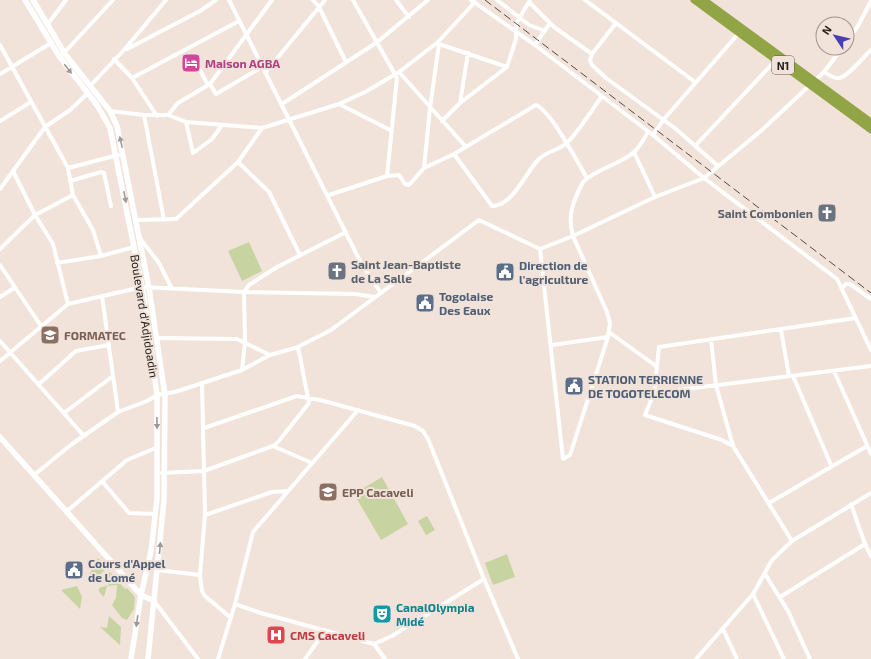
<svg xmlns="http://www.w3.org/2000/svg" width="871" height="659" viewBox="0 0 871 659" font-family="'Exo 2',sans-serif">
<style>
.green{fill:#c7d4a1}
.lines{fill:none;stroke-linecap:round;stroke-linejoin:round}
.street{stroke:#fff;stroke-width:4}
.secondary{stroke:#fff;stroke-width:5.5}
.highway{stroke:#92a546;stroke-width:7}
.rail{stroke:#524b46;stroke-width:1;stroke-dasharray:8 4;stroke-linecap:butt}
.oneway{fill:#9c9998}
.labels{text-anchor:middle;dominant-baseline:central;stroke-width:4;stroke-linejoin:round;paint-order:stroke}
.shield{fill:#f1e3d9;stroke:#605853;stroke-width:1}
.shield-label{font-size:11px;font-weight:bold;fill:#221d1a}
.hotel-label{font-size:12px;font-weight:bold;fill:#b23c85;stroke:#f1e3d9;text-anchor:start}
.worship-label{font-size:12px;font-weight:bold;fill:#5b616d;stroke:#f1e3d9;text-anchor:end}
.service-label{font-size:12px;font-weight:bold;fill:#4e5e75;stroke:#f1e3d9;text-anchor:start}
.street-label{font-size:12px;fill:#221d1a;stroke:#f1e3d9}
.education-label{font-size:12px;font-weight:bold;fill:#785e54;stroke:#f1e3d9;text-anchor:start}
.culture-label{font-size:12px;font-weight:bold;fill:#0d838f;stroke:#f1e3d9;text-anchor:start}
.health-label{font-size:12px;font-weight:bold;fill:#be3a42;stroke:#f1e3d9;text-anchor:start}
</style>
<rect width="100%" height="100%" fill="#f1e3d9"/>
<path class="green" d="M249 242 262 271 242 281 228 251Z
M382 477 408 524 381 540 354 494Z
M427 516 435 530 426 535 418 521Z
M507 554 515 577 493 585 485 563Z
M98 558 107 568 95 579 88 577Z
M110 572 125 589 127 588 135 597 134 609 127 620 122 618 112 605 116 598 117 585 107 586 104 597 99 592V588L109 585V582L97 583Z
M77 586 82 597 80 609 61 590Z
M109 616 121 627 120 645 100 627 107 628Z"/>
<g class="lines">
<path class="street" d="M229 0 360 261 381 293
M313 0 319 7 346 62
M353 0 397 78 387 176
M396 0 409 17
M471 0 535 45 653 135 704 178 837 279 871 350
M497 0 529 25 545 31
M585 0 695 82
M529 2 554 27 592 54
M616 23 592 54 590 60 592 65 606 78 676 129 718 166
M47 25 66 0
M847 41 858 26 871 1
M439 44 507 67
M0 45 68 168 73 195 93 230 101 256
M535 45 550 23
M127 49 200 11 216 0
M63 54 113 0
M193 57 208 85
M114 59 132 78 157 116
M399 72 466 147
M824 72C828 74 834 79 839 78 849 76 863 57 871 50
M265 73 325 0
M0 74 51 43
M132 78 239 21
M210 84 216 94 262 67
M90 86 124 50 166 0
M460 103 468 53
M282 104 376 43 428 0
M339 104 392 131
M110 111 144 115H168L178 103 210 84 272 0
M144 115 164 220
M168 115 186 122 262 128 339 104 367 91 399 72 438 42 475 2
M0 121 31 102
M442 121 460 103 507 67 516 39V24L530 0
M186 122 193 153 212 139 222 125
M653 135 664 119 739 33
M695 146 776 60
M634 152 655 197
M454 154 492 206C513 206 526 172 538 160 545 152 559 150 567 143 578 132 592 110 602 96
M238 162 269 192 300 255
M68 168 118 155
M424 168 430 108 439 44 438 42
M13 171 35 215 53 244 68 304
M70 181 101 172 104 173 111 206
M0 189 45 127 70 110 88 93
M329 195 387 176 399 175 405 184 409 185 424 168 454 154 536 105C552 112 577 162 587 178
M136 220 176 219 238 162 262 128
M139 237 159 263 172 289
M0 249 35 215 73 195
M540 249 563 459 570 455 608 337 610 323 607 312 573 236C567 216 573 201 583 182 596 169 619 165 634 152 640 147 644 138 648 132
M57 263 101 256 134 247
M0 265 41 326
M842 288 846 284H850L871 299
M102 296 118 412
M0 297 14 288
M781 330 789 376
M609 332 656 366
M156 338 237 339 270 355
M711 340 716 385 733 446 792 541
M0 341 84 436
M552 345 608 337
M0 361 68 304 142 287 244 292 355 294 375 297
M242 370 245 343 244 292 249 285 277 267 346 232
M834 371 871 454
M793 376 831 465
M202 383 205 515 200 575 202 591 205 596 231 618
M39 384 76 351 109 345
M654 393 871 366
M64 413 113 376
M204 428 297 396 320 400 415 426 423 431 428 439 484 579 518 659
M273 446 312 463
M733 446 722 440 645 415 654 393 659 347 856 318
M162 473 204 471 273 446 278 442 309 403 298 347
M34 475 72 444 118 412 147 401 157 395 175 392 242 370 270 355 298 347 331 330 479 220 540 249 573 236 655 197 704 178 762 130 824 72 842 48
M102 481 129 513 155 514
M769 503 867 446
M851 504 865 544 871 556
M66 512 127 460 158 447
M205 515 272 492 288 491
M158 570 200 575
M765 574 788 611 810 659
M753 594 784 659
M780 597 865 544
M154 601 198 659
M235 604 261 613 374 644 385 659
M723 629 737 659
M374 644 392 636 484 579
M218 659 235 604 253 532 358 410
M305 659 325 631
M696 659 753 594 772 560 792 541 871 493"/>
<path class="secondary" d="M25 0 59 56 97 105 110 128 144 297 157 395V499L151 551 141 595 131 659
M33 0 65 54 110 111 117 126 149 288 165 395 164 500 148 659
M0 437 141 595 154 601"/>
<path class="highway" d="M694 0 871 130
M704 0 871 122"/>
<path class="rail" d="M485 0 871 293"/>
</g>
<defs><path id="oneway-solid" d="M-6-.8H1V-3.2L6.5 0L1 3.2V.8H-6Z"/></defs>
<g class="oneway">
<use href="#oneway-solid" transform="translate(68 69) rotate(52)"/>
<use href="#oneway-solid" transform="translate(121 142) rotate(-102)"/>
<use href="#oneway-solid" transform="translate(125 197) rotate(79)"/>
<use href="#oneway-solid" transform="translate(157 423) rotate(89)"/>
<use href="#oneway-solid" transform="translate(160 548) rotate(-85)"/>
<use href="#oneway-solid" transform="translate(137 621) rotate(98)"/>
</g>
<defs>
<g id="hotel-square" transform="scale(1)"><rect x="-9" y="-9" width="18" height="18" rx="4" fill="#d1479c" stroke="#f1e3d9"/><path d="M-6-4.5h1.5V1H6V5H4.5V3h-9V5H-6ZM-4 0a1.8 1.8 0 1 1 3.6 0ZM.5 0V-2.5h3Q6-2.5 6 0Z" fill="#fff"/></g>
<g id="church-square" transform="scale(1)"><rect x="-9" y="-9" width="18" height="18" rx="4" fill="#6b7280" stroke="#f1e3d9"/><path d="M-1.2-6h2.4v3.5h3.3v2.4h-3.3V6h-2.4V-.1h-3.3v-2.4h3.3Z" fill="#fff"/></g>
<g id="civic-square" transform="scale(1)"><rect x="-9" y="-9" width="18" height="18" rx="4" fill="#5c6f8a" stroke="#f1e3d9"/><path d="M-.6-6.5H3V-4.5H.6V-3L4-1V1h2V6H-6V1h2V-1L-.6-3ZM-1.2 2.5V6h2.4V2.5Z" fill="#fff"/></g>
<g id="university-square" transform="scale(1)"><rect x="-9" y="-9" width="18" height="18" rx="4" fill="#8d6e63" stroke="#f1e3d9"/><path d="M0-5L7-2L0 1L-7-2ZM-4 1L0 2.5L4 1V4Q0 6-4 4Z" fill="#fff"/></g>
<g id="school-square" transform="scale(1)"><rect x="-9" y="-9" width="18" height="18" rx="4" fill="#8d6e63" stroke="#f1e3d9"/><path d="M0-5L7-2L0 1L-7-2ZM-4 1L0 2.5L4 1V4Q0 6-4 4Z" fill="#fff"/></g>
<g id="theatre-square" transform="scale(1)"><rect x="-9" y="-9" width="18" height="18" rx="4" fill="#0f9aa8" stroke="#f1e3d9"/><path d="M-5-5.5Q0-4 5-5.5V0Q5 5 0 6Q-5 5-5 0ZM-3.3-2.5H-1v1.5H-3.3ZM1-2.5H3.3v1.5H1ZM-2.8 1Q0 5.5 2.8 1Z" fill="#fff"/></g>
<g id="hospital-square" transform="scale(1)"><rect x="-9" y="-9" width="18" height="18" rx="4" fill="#e0444e" stroke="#f1e3d9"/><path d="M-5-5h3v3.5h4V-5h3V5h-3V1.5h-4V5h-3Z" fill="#fff"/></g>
</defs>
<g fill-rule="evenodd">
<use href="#hotel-square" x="191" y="63"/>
<use href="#church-square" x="827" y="213"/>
<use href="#church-square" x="337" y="271"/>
<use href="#civic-square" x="505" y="272"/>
<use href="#civic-square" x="425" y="303"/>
<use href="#university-square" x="50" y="335"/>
<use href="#civic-square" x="574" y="386"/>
<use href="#school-square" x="328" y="492"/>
<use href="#civic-square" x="74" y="570"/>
<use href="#theatre-square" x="382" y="614"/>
<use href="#hospital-square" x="276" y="635"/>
</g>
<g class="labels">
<rect class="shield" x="772" y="56" width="22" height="18" rx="3"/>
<g class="shield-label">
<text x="783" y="65">N1</text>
</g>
<g class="hotel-label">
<text x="205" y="63">Maison AGBA</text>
</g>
<g class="worship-label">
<text x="813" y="213">Saint Combonien</text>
<text x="351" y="264" text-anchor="start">Saint Jean-Baptiste<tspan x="351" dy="14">de La Salle</tspan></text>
</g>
<g class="service-label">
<text x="519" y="265">Direction de<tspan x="519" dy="14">l'agriculture</tspan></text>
<text x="439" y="296">Togolaise<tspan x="439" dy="14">Des Eaux</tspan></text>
<text x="588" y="379">STATION TERRIENNE<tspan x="588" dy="14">DE TOGOTELECOM</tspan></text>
<text x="88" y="563">Cours d'Appel<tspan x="88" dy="14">de Lomé</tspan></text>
</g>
<g class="street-label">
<text transform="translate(145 316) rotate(81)">Boulevard d'Adjidoadin</text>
</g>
<g class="education-label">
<text x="64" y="335">FORMATEC</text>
<text x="342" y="492">EPP Cacaveli</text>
</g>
<g class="culture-label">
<text x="396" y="607">CanalOlympia<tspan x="396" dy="14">Midé</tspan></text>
</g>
<g class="health-label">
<text x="290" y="635">CMS Cacaveli</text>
</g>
</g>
<g transform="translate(835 36) rotate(305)"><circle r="19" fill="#f1e3d9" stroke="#9e948d"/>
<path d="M0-3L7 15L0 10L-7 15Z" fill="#473fb5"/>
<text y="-6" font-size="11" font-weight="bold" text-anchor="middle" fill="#221d1a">N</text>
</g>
</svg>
